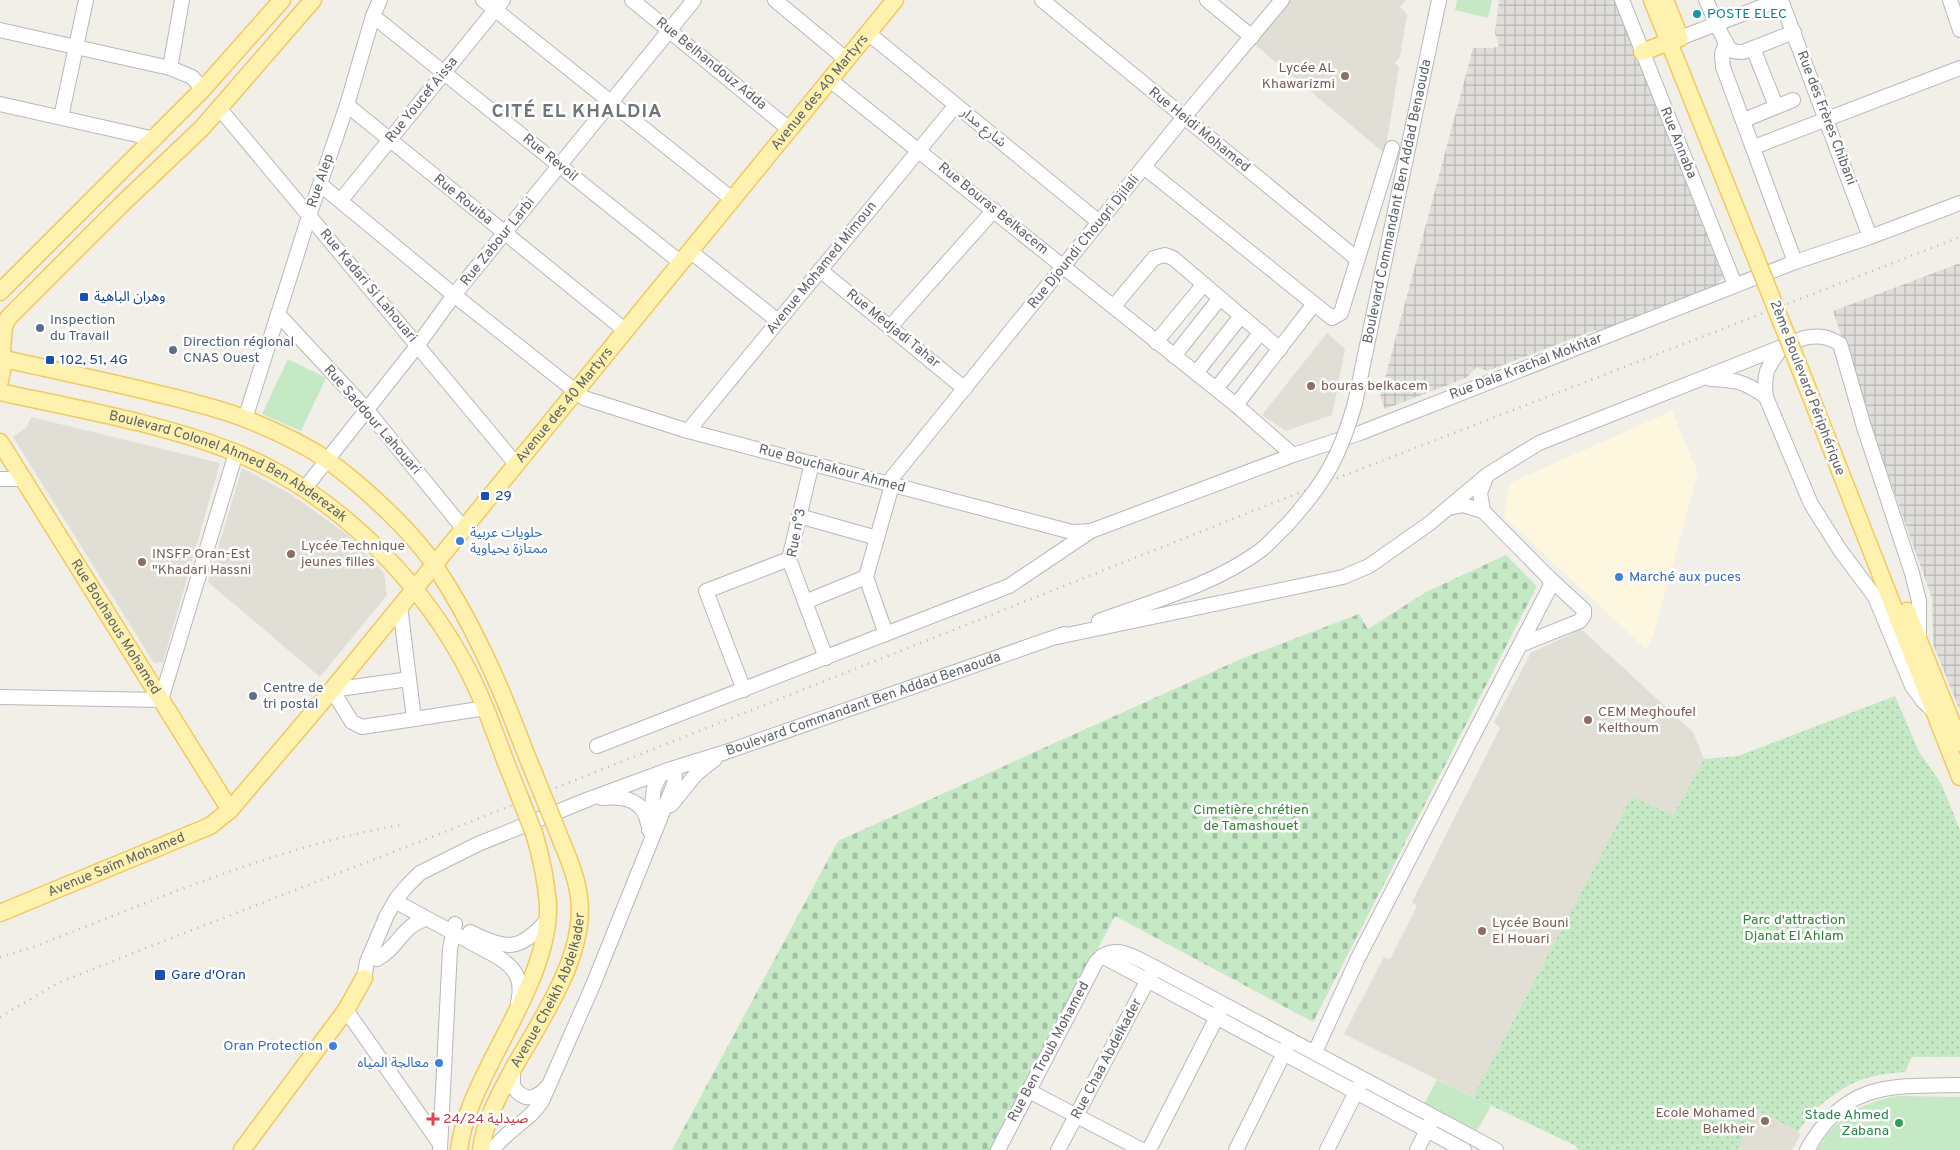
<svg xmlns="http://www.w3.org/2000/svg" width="1960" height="1150" viewBox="0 0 1960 1150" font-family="Overpass,'Noto Sans Arabic',sans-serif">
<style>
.commercial{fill:#fef7e0}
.industrial{fill:url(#industrial-grid)}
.education{fill:#e1ded6}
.cemetery{fill:url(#cemetery-stones)}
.park{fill:url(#park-dots)}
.garden{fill:#c5e8c5}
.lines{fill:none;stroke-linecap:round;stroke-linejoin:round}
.minor-casing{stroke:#b5b8bc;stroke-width:16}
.major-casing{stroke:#f2c960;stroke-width:19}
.minor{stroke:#fff;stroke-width:14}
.major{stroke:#fff2af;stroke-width:16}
.rail{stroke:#b6b7b8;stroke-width:2.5;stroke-dasharray:1 6;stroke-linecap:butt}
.minor-bridge-casing{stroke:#b5b8bc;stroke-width:16;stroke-linecap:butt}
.major-bridge-casing{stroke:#f2c960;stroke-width:19;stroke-linecap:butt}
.minor-bridge{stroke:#fff;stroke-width:14}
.major-bridge{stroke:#fff2af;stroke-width:16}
.culture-dot{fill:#0f9aa8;stroke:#fff;stroke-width:2}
.education-dot{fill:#8d6e63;stroke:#fff;stroke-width:2}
.transit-dot{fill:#1a4fb4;stroke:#fff;stroke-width:2}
.service-dot{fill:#5c6f8a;stroke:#fff;stroke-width:2}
.shop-dot{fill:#3f7fe0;stroke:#fff;stroke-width:2}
.health-dot{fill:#e0444e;stroke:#fff;stroke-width:2}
.leisure-dot{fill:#2e9e5b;stroke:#fff;stroke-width:2}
.labels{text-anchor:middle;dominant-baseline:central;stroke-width:5;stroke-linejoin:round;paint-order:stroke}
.culture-label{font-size:14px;fill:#0d838f;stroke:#fff;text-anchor:start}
.street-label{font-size:14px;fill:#5f6368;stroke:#fff}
.education-label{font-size:14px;fill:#785e54;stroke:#fff;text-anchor:start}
.transit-label{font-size:14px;fill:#164399;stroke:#fff;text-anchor:start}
.service-label{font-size:14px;fill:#4e5e75;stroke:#fff;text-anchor:start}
.shop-label{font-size:14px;fill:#366cbe;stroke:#fff;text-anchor:start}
.park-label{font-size:14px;fill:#348238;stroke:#fff}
.leisure-label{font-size:14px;fill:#27864d;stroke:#fff;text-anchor:end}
.health-label{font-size:14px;fill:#be3a42;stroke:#fff;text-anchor:start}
.district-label{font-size:19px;font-weight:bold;letter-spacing:1px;fill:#70757a;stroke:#fff}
</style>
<defs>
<pattern id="industrial-grid" width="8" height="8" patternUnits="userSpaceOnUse" patternTransform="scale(1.25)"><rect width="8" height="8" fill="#e0deda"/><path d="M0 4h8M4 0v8" fill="none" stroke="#b9b8b5"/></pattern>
<pattern id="cemetery-stones" width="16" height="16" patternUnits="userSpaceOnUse" patternTransform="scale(1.25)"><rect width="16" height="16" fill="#c5e8c5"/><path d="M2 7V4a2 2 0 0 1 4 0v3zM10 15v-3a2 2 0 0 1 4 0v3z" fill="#a3c0a4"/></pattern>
<pattern id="park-dots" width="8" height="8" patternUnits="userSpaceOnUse" patternTransform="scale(1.25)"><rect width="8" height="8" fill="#c5e8c5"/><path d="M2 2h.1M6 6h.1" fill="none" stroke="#a3c0a4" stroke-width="1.8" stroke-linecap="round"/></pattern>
</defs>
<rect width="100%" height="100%" fill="#f1efe8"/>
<path class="commercial" d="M1672 411 1698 473 1653 636 1646 649 1504 517 1510 483Z"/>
<path class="industrial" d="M1499 0H1614L1723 277 1715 288 1597 332 1595 330 1487 371 1477 367 1466 378 1385 409 1380 397 1473 48H1493L1499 46 1495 33Z
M1960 263V711L1933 644 1932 598 1888 475 1833 311Z"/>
<path class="education" d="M1287 0H1406L1400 7 1407 14 1400 57 1395 63 1399 67 1387 141 1383 152 1254 44 1258 36Z
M1327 333 1345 349 1332 415 1286 431 1262 415Z
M31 417 220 463 163 662 154 663 13 437 27 427Z
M242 468 289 493 348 535 384 573 387 595 320 677 208 582Z
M1581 629 1693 732 1704 759 1673 815 1632 796 1473 1097 1344 1034 1384 957 1390 959 1417 906 1412 902 1500 728 1494 722 1531 653Z
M1757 1110 1801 1134 1792 1150H1737Z"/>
<path class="cemetery" d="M1506 555 1537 586 1313 1022 1115 916 992 1150H672L838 841 1241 659 1359 614 1368 629 1426 592Z"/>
<path class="park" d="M1895 696 1919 752 1941 783 1960 830V1057H1912L1905 1072C1895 1073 1884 1073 1874 1076 1844 1083 1814 1106 1798 1132L1757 1110 1737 1150H1579L1576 1146 1473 1097 1632 796 1673 815 1704 759 1738 756Z"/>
<path class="garden" d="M1457 0H1492L1488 18 1455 10Z
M288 359 326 378 301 431 262 414Z
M1437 1080 1491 1106 1476 1132 1424 1104Z
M1898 1096 1960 1097V1150H1817C1835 1118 1862 1102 1898 1096Z"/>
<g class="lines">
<g class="minor-casing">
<g id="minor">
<path d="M483 0 732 199"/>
<path d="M632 0 789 129"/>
<path d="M775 0 847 60"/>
<path d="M1042 0 1357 259"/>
<path d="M1207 0 1252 37"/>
<path d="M1622 0 1735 285"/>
<path d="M1706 0C1711 10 1724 44 1731 50 1734 52 1739 52 1743 52L1794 32"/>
<path d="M1781 0 1870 237"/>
<path d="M1950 0 1960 30"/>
<path d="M373 16 680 262"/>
<path d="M0 30 170 68 192 77 203 89"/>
<path d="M868 33 1099 222"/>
<path d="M1680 38 1779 0"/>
<path d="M1726 42 1722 54 1723 67 1795 262"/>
<path d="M1753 48 1776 106"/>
<path d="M170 68 182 0"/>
<path d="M830 80 1236 405 1293 455"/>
<path d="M0 104 155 139"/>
<path d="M347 105 626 331"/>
<path d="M220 109 516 464"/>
<path d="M61 117 86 0"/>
<path d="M1744 120 1793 100"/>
<path d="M1754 147 1960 68"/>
<path d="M1144 167 1332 318 1341 313 1392 148"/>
<path d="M321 185 454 295 584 398 688 431 1072 532 1091 531"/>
<path d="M341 200 503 0"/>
<path d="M690 251 778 321"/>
<path d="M820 270 965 389"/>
<path d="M1114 306 1154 258 1165 255 1173 258 1280 349"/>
<path d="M278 314 366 409 463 528"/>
<path d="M891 326 994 210"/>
<path d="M1156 342 1204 284"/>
<path d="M1174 356 1220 298"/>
<path d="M1196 373 1241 316"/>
<path d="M1710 379C1736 380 1744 381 1766 397L1811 504 1840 550 1875 597 1912 686 1923 701 1933 710"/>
<path d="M1216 389 1261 332"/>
<path d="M1766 397C1763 374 1767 367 1781 349"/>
<path id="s1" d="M1355 403 1439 0"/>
<path d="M1236 405 1314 304"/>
<path d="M245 419 309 216 347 105 373 16 380 0"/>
<path d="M688 431 956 105"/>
<path d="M812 463 789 559 826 658"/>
<path d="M0 479H23"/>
<path d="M887 484 1184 117 1282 0"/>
<path d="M305 488 417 346 454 295 694 0"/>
<path d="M1449 508 1463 505 1483 511 1480 493 1486 477"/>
<path d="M799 516 877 538"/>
<path d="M805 602 866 577"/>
<path d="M400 606 414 719"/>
<path d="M1099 621C1153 601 1214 585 1261 550 1270 543 1278 533 1286 526"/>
<path d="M886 634 866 577 892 485"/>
<path d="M1057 637 1343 577 1369 566 1430 523 1487 475 1539 443 1804 338C1818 335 1827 336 1840 344L1864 427 1912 573 1919 601V637"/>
<path d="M1520 645 1580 621 1584 615V610L1548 577"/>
<path d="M409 679 332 690 352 722 362 727 486 708"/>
<path d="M744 690 706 591 789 559"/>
<path d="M0 697 161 700 236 453"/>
<path d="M597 746 1009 586 1091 531 1293 455 1360 433 1795 262 1870 237 1960 203"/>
<path d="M602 798C623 796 644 799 648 824"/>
<path d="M671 805 696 774 715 759"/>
<path d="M397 898 402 905 498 957C517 969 523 981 518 1003"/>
<path d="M470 932C507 950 519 952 547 920"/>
<path d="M1102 956 1464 1150"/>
<path d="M377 959C398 948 401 927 425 919"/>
<path id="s2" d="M364 978 367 962 387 915 397 898 407 886 420 873 478 844 589 799 668 770 726 752 1064 634"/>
<path d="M346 1010 440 1144"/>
<path d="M1315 1052 1358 958 1549 589 1551 583 1548 577 1483 511"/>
<path d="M513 1071V1086C523 1102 536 1100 547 1087"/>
<path d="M1029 1091 1142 1150"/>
<path d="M440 1150 450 949 455 924"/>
<path d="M493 1150C506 1130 530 1121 542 1101L593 985 674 784 675 776 673 772 668 770 659 777 654 788 649 830"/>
<path d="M998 1150 1096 962C1114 941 1135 958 1154 967L1496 1150"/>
<path d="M1058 1150 1151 974"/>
<path d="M1149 1150 1221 1009"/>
<path d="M1236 1150 1288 1045"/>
<path d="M1327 1150 1359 1086"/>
<path d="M1417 1150 1430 1124"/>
<path d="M1807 1150C1846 1081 1890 1086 1960 1085"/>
</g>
</g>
<g class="major-casing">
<g id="major">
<path d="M1652 0 1753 251"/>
<path d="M1665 0 1677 30"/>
<path d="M1642 52 1680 38"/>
<path d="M0 292 203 89 282 0"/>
<path d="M2 350 4 326 8 318 121 205 202 128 313 0"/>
<path d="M0 358C53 370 106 381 159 394 188 401 218 408 246 419 273 430 303 443 327 460 361 484 413 532 435 566 473 623 500 685 524 749"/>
<path d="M1800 369 1960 777"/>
<path d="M0 381 4 359 1 349"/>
<path id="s3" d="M0 392C78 409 160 423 234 452 328 489 413 571 462 659 480 691 492 725 505 760"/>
<path id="s4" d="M0 442 230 810"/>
<path d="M1907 611 1960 743"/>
<path id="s5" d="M0 913 210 826 230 810 332 690 895 0"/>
<path d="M242 1150 346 1010 364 978"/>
<path d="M459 1150C463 1119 476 1092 490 1064 513 1018 550 957 548 904 546 880 541 856 534 833"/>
<path id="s6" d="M481 1150C485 1120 499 1095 513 1069 540 1021 587 955 579 897 576 872 564 849 555 825"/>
</g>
</g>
<use href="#minor" class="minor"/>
<use href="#major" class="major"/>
<path class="rail" d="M0 957 33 947C154 901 273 847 401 825
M0 1017 58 983 141 950 442 833 1268 505 1960 237"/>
<g class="minor-bridge-casing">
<path id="minor-bridge" d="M1286 526C1324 484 1340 457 1355 403"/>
</g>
<g class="major-bridge-casing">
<path id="major-bridge" d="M1753 251 1800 369
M524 749 555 825
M505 760 534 833"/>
</g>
<use href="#minor-bridge" class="minor-bridge"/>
<use href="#major-bridge" class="major-bridge"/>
</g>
<circle class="culture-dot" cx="1697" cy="14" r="5"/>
<g class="education-dot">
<circle cx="1345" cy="76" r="5"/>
<circle cx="1311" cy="386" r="5"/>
<circle cx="291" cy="554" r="5"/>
<circle cx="142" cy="562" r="5"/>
<circle cx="1588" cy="720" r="5"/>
<circle cx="1482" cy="931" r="5"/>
<circle cx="1765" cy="1121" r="5"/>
</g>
<g class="transit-dot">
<rect x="79" y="292" width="10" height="10" rx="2.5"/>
<rect x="45" y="355" width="10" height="10" rx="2.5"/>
<rect x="480" y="491" width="10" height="10" rx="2.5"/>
<rect x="154" y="969" width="12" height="12" rx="2.5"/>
</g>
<g class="service-dot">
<circle cx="40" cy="328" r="5"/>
<circle cx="173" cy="350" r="5"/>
<circle cx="253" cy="696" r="5"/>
</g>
<g class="shop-dot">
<circle cx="460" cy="541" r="5"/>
<circle cx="1619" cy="577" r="5"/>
<circle cx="333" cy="1046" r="5"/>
<circle cx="439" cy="1063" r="5"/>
</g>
<path class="health-dot" d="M430.5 1111.5h5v5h5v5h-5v5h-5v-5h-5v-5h5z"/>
<circle class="leisure-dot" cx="1899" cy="1123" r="5"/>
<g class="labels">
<g class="culture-label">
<text x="1707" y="14">POSTE ELEC</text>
</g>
<g class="street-label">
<text transform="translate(711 64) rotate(39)">Rue Belhandouz Adda</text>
<text stroke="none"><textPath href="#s5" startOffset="1182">Avenue des 40 Martyrs</textPath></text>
<text transform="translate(422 100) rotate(-51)">Rue Youcef Aissa</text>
<text transform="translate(1826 118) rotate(69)">Rue des Frères Chibani</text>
<text transform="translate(983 128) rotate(39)">شارع مدار</text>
<text transform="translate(1199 130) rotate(39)">Rue Heidi Mohamed</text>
<text transform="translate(1678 143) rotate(68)">Rue Annaba</text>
<text transform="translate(550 158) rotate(39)">Rue Revoil</text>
<text transform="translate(321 181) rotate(-71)">Rue Alep</text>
<text transform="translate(463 200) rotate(39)">Rue Rouiba</text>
<text stroke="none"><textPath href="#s1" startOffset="206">Boulevard Commandant Ben Addad Benaouda</textPath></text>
<text transform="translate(993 209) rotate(39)">Rue Bouras Belkacem</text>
<text transform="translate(498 242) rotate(-51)">Rue Zabour Larbi</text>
<text transform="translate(1084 242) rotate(-51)">Rue Djoundi Chougri Djilali</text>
<text transform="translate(822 268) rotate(-51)">Avenue Mohamed Mimoun</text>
<text transform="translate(368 286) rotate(50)">Rue Kadari Si Lahouari</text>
<text transform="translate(893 329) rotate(39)">Rue Medjadi Tahar</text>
<text transform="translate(1526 367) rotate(-21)">Rue Dala Krachal Mokhtar</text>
<text transform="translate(1807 388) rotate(69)">2ème Boulevard Périphérique</text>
<text stroke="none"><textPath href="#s5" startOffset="778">Avenue des 40 Martyrs</textPath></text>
<text transform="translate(372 420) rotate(49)">Rue Saddour Lahouari</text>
<text transform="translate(832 469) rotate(15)">Rue Bouchakour Ahmed</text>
<text stroke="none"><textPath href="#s3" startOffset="242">Boulevard Colonel Ahmed Ben Abderezak</textPath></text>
<text transform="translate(797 533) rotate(-79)">Rue n°3</text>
<text stroke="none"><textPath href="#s4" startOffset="218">Rue Bouhaous Mohamed</textPath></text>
<text stroke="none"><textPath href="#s2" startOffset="596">Boulevard Commandant Ben Addad Benaouda</textPath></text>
<text stroke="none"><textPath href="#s5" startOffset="126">Avenue Saïm Mohamed</textPath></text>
<text stroke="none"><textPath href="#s6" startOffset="175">Avenue Cheikh Abdelkader</textPath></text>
<text transform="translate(1049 1052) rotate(-62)">Rue Ben Troub Mohamed</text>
<text transform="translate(1107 1059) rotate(-62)">Rue Chaa Abdelkader</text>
</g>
<g class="education-label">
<text x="1335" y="68" text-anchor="end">Lycée AL<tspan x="1335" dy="16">Khawarizmi</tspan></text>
<text x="1321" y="386">bouras belkacem</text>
<text x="301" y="546">Lycée Technique<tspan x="301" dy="16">jeunes filles</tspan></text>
<text x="152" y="554">INSFP Oran-Est<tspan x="152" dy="16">"Khadari Hassni</tspan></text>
<text x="1598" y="712">CEM Meghoufel<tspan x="1598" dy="16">Kelthoum</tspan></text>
<text x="1492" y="923">Lycée Bouni<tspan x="1492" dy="16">El Houari</tspan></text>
<text x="1755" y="1113" text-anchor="end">Ecole Mohamed<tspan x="1755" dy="16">Belkheir</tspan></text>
</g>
<g class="transit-label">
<text x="94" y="297">وهران الباهية</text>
<text x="60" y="360">102, 51, 4G</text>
<text x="495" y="496">29</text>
<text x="171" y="975">Gare d'Oran</text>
</g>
<g class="service-label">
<text x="50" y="320">Inspection<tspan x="50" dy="16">du Travail</tspan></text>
<text x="183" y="342">Direction régional<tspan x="183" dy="16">CNAS Ouest</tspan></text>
<text x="263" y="688">Centre de<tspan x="263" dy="16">tri postal</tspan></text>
</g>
<g class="shop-label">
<text x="470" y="533">حلويات عربية<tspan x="470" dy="16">ممتازة يحياوية</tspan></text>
<text x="1629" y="577">Marché aux puces</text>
<text x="323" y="1046" text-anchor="end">Oran Protection</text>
<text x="429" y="1063" text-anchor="end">معالجة المياه</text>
</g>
<g class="park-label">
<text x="1251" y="810">Cimetière chrétien<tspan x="1251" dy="16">de Tamashouet</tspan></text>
<text x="1794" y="920">Parc d'attraction<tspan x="1794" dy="16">Djanat El Ahlam</tspan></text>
</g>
<g class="leisure-label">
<text x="1889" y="1115">Stade Ahmed<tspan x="1889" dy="16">Zabana</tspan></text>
</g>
<g class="health-label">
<text x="443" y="1119">صيدلية 24/24</text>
</g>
<g class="district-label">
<text x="577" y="112">CITÉ EL KHALDIA</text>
</g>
</g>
</svg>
